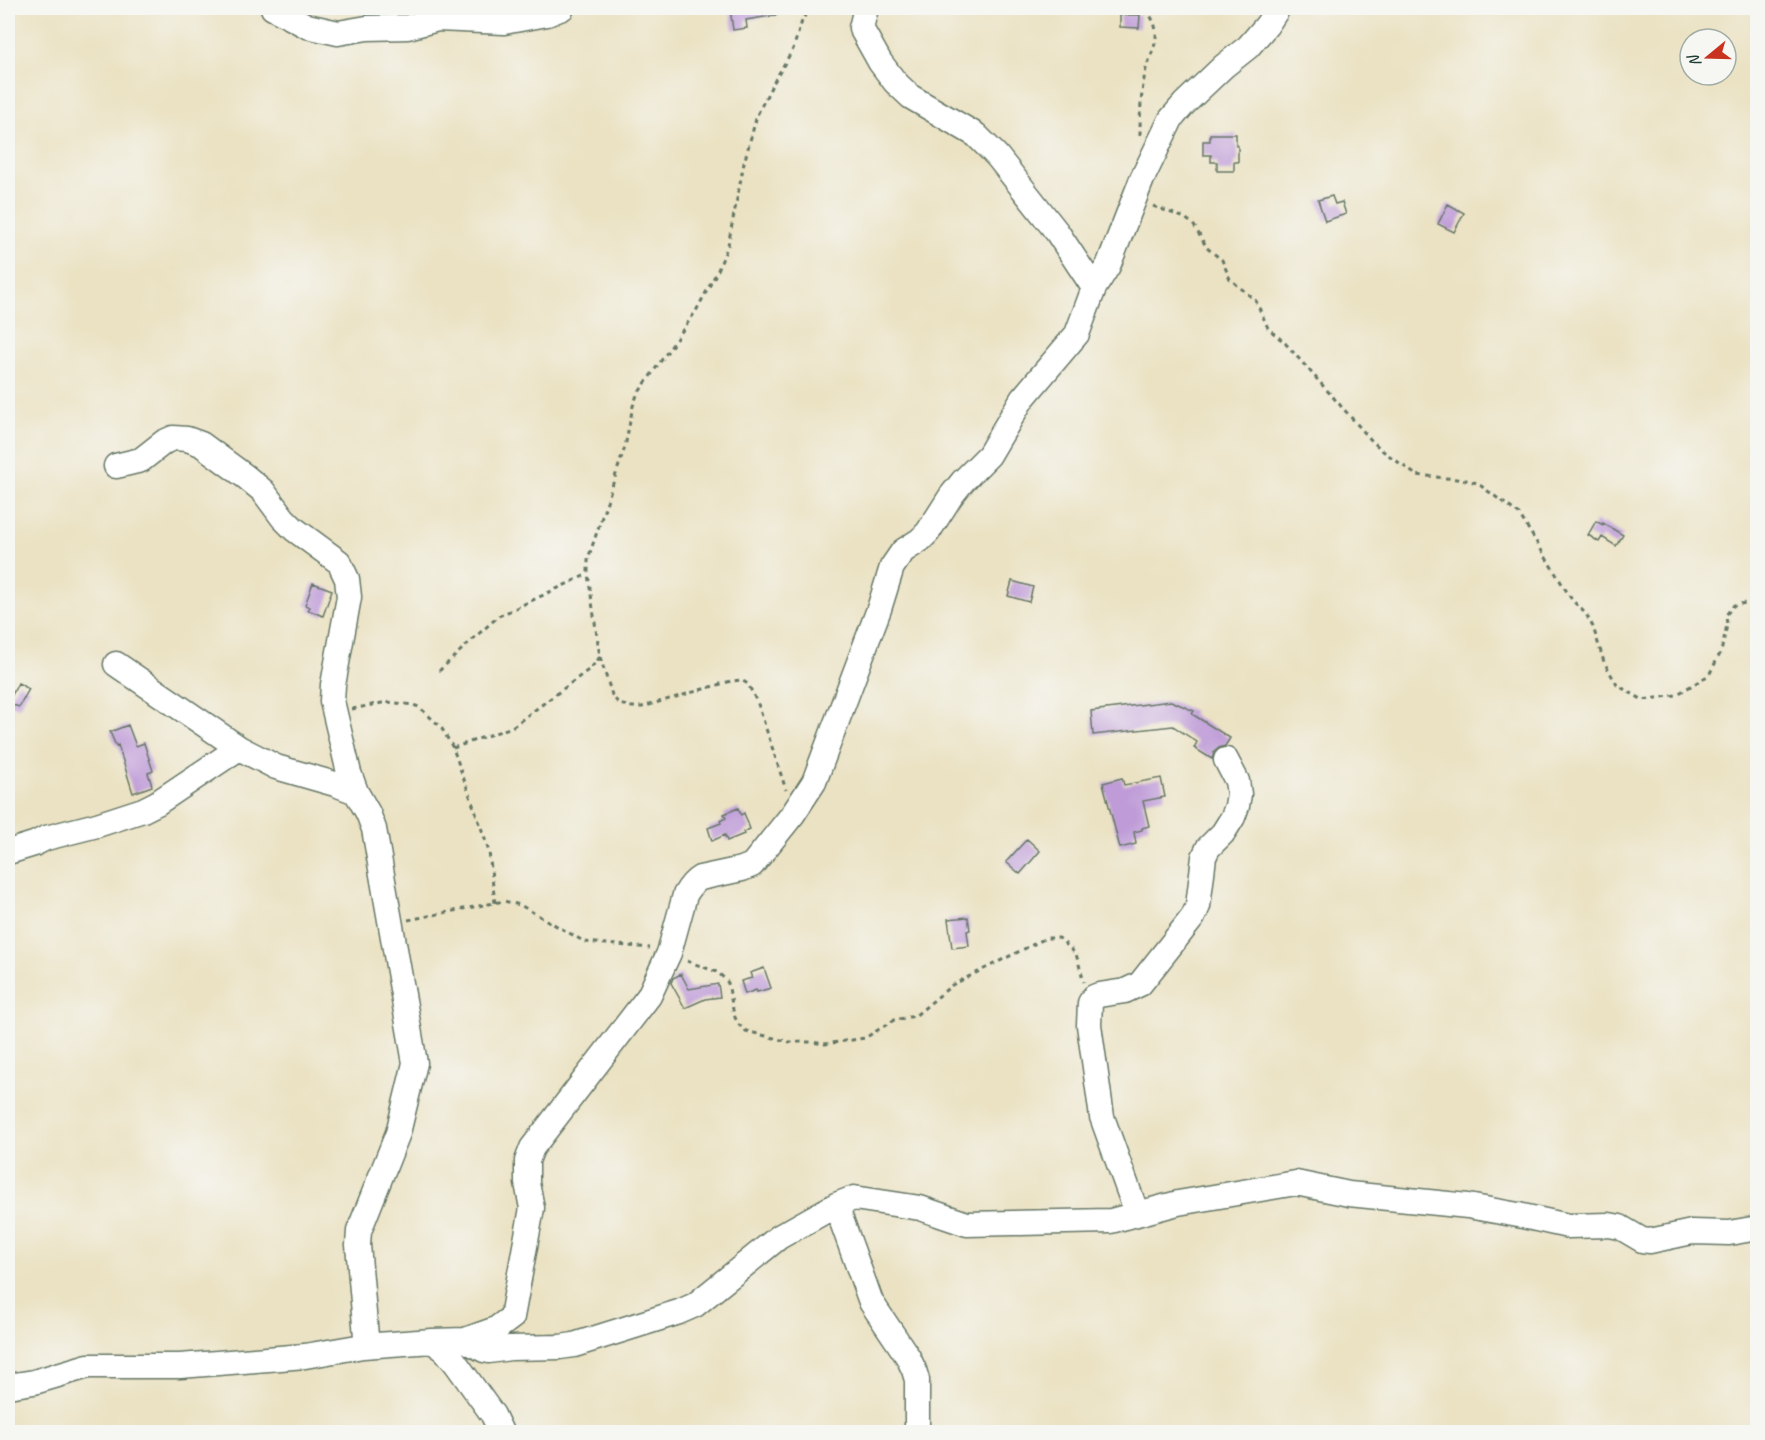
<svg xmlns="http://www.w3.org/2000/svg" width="1765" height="1440" viewBox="0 0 1765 1440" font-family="Caveat,sans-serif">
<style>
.building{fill:#bf9cd8}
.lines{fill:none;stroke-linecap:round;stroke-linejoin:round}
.minor-casing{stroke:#676;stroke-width:27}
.path{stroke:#676;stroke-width:3;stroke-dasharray:4.5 4.5;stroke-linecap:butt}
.minor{stroke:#fff;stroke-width:24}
</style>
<rect width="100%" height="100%" fill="#f6f6f2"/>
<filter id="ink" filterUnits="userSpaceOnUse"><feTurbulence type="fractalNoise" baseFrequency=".0167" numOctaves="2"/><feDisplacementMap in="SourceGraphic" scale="12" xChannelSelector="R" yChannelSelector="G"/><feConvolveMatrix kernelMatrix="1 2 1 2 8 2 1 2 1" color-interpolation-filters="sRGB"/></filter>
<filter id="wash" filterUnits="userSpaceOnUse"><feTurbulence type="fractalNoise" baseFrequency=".008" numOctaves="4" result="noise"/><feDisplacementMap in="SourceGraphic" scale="24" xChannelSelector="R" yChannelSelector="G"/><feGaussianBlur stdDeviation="1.35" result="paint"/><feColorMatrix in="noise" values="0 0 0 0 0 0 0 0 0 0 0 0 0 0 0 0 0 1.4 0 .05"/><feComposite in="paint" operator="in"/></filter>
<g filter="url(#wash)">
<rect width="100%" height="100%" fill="#ebe2c3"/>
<g id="blocks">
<path class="building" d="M730 8H777V15L746 20 747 28 733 30Z
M1120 15H1140L1139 28 1120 27Z
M1210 134H1236V146H1238V162H1234V171H1217V162H1211V155H1203V141H1210Z
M1332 196 1335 204 1342 202 1346 214 1325 221 1318 200Z
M1448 204 1464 213 1454 232 1438 224Z
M1596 521 1603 525V523L1623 535 1616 546 1602 537 1599 542 1588 535Z
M1012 581 1033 587 1029 602 1008 596Z
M313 583 332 590 323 616 308 610 310 607 305 605Z
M18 683 29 689 19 707 8 703Z
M1171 701 1194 711 1192 714 1230 738 1225 746 1219 748 1214 752 1212 759 1194 748 1197 742 1173 726 1093 735 1091 711Z
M128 725 136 746 144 743 153 771 148 773 152 786 133 793 118 745 116 746 110 732Z
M1122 778 1124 785 1161 778 1165 797 1143 801 1149 826 1142 828V830L1134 832 1136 844 1120 848 1103 783Z
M738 808 741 815 744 813 750 829 743 832 744 834 727 841 725 835 712 841 708 828 721 823 720 821 726 818 724 814Z
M1027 839 1040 851 1020 874 1006 862Z
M968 917 970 930 967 931 969 946 952 948 948 919Z
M764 968 771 988 757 992 756 990 745 994 741 981 752 978 750 973Z
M681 974 689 989 718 984 720 997 705 999 685 1008 671 983 673 978Z"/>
</g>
</g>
<g filter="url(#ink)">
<use href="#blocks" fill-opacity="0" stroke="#676" stroke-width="1.5"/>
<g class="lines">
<g class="minor-casing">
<path id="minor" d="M273 8 307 26 338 33 367 28 408 27 438 19 504 22 547 14 562 8
M866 8 861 28 880 62 895 82 911 97 976 135 997 156 1057 232 1094 288
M116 466 141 460 164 442 173 438 187 439 201 444 246 477 263 491 283 518 294 529 339 562 347 579 349 597 333 685 332 701 349 773 356 792 368 813 374 829 415 1063 398 1133 359 1231 358 1245 366 1336 363 1346
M116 664 239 748 276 767 335 784 356 792
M8 852 34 844 46 838 97 825 143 810 157 803 239 748
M836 1205 871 1302 908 1357 914 1370 917 1380V1432
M1137 1214 1102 1117 1089 1025 1090 1003 1094 997 1099 995 1125 991 1140 984 1193 917 1198 906 1204 857 1208 848 1223 833 1233 817 1237 806 1239 794 1237 781 1226 760
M465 1340 496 1329 512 1317 532 1208 527 1183V1161L532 1148 649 996 669 953 685 895C689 888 693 882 700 878L742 869 752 865 793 814 814 782 879 609 892 567 903 551 920 540 928 532 951 496 963 481 989 455 1022 399 1077 334 1094 288 1108 266 1142 179 1171 119 1184 104 1224 66 1248 47 1267 25 1278 8
M432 1341 465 1340 484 1350 489 1351 510 1348 560 1347 574 1345 679 1312 695 1305 779 1237 836 1205 854 1198 920 1208 967 1224 1111 1221 1178 1203 1296 1183 1349 1194 1468 1206 1518 1215 1568 1226 1609 1225 1620 1227 1642 1240 1650 1241 1692 1232 1729 1233 1758 1228
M8 1386 34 1382 88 1366H180L305 1356 363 1346 432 1341 445 1350 455 1362 493 1415 501 1432"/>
</g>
<path class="path" d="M1140 135C1140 113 1141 91 1146 69 1149 58 1157 45 1156 33 1156 23 1150 16 1146 8
M1153 206 1185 218 1193 224 1207 248 1222 260 1230 279 1256 301 1268 328 1285 343 1372 441 1383 451 1416 475 1466 480 1477 483 1519 514 1572 600 1586 614 1593 627 1604 662 1617 685 1643 700 1676 695 1709 675 1721 652 1727 625 1726 615 1734 605 1758 601
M600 657 612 695 619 704 632 707H642L731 681 741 680 748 684 758 704 786 790
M439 671 474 638 499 616 588 574
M352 709 387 702 413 705 419 707 441 727 453 748 484 836 489 852 495 903
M453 748 512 727 591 668 600 657 588 574V559L625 447 633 406 637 395 696 311 718 270 728 245 744 163 757 115 771 87 793 49 802 21 809 8
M408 920 504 901 520 905 585 942 650 948
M687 961 717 972 724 978 728 983 734 1015 738 1024 746 1031 790 1042H811L825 1044 865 1038 894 1020 915 1016 952 985 1046 938H1059L1076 954 1084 982"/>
<use href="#minor" class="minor"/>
</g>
</g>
<rect width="1765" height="1440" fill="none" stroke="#f6f6f2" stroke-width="30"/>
<g transform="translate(1708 57) rotate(251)"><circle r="28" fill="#f6f6f2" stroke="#a0aca6" stroke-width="1.5"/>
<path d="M0-4.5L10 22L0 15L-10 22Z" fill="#c8321e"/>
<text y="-9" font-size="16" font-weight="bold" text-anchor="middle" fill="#1f3d34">N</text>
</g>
</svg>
